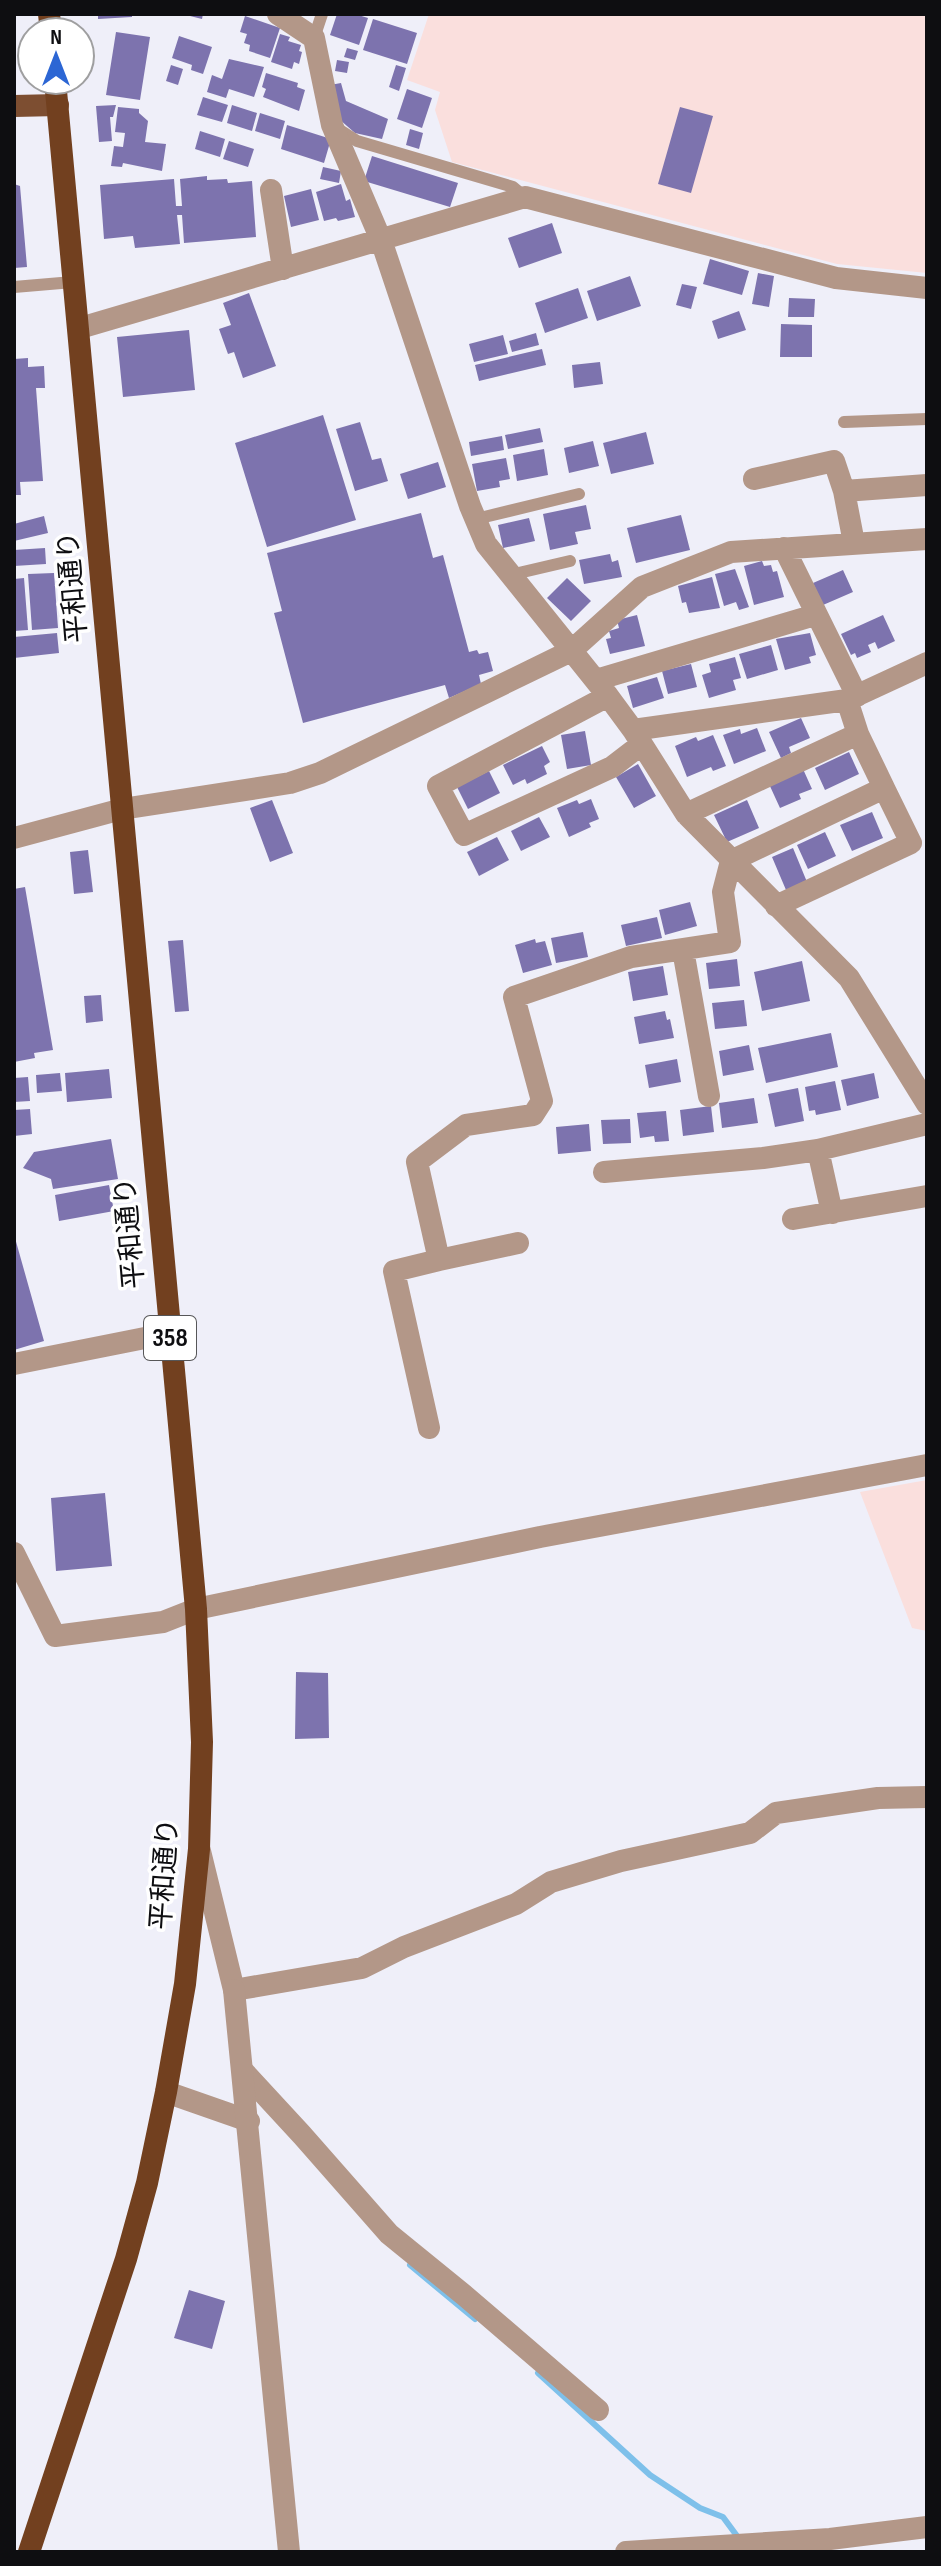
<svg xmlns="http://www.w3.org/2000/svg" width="941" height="2566" viewBox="0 0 941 2566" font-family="'Sofia Sans Condensed','Noto Sans JP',sans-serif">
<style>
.education{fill:#fadfdd}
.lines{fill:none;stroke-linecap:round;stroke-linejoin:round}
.stream{stroke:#7ec0ea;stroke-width:6}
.building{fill:#7d73ae}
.service{stroke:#b39788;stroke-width:12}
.minor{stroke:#b39788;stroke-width:22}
.tertiary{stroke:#b39788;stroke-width:22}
.primary{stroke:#7d4e31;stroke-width:22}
.trunk{stroke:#72401f;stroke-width:22}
.labels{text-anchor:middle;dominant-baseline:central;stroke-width:7;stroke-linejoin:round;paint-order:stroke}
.shield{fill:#fff;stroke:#565658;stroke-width:2}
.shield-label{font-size:26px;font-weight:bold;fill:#0e0e11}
.street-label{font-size:28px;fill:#0e0e11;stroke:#fff}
</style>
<rect width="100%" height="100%" fill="#efeff9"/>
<path class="education" d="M429 14H927V273L837 264 452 162 435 110 440 92 407 80Z
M927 1480V1631L912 1628 860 1492Z"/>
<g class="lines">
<path class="stream" d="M410 2265 475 2319
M538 2373 650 2475 700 2508 723 2517 740 2540"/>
</g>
<path class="building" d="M98 14H132V17L98 19Z
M182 14H203L202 19Z
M337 14H355L368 18 359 45 330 35Z
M245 16 280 28 270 58 249 51 250 45 244 43 247 34 240 32Z
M373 19 417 33 407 64 363 50Z
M116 32 150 37 140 100 106 95Z
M280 34 290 37 288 41 301 45 299 51 302 52 299 64 294 62 292 69 271 62Z
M179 36 212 47 203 74 191 70 192 65 172 58Z
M347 48 358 51 355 60 344 57Z
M229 59 264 67 254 97 229 89 226 98 207 92 212 75 222 79Z
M337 60 349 62 347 73 335 71Z
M171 65 183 69 178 85 166 81Z
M396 65 406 68 399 91 389 87Z
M266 73 298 83 297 87 305 90 299 111 263 97 266 89 262 87Z
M341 83 346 101 388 119 382 139 355 133 339 119 330 85Z
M407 89 432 98 422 128 397 119Z
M203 97 228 105 222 122 197 115Z
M116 105 113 117H110L112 141 99 142 96 106Z
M232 105 257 113 252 131 227 123Z
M118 107 139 109V113L148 121 145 142 166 144 162 171 123 163 122 167 111 166 114 146 123 147 125 133 115 132Z
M680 107 713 116 691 193 658 184Z
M260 113 285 121 280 139 255 131Z
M287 125 331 139 324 163 281 149Z
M410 129 423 133 419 149 406 145Z
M200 131 225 139 220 157 195 149Z
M229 141 254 149 248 167 223 159Z
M372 156 458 183 450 207 364 181Z
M323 167 341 171 339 183 320 179Z
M207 176V180L227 179 228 183 252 181 256 237 184 243 182 215H177L180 244 135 248 133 236 104 239 100 185 174 179 176 206H182L180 179Z
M14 184 20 186 27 267 14 268Z
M341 184 346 201 350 199 355 217 338 221 336 218 324 221 316 192Z
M311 189 319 220 291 227 284 196Z
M552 223 562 253 519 268 508 238Z
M710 259 749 271 742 295 703 284Z
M758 273 774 276 769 307 752 304Z
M630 276 641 306 597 321 587 291Z
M682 284 697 287 691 309 676 305Z
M578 288 588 318 545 333 535 303Z
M249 293 276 366 243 378 234 352 228 354 219 329 231 325 223 303Z
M789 298 815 299 814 317H788Z
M739 311 746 330 718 339 712 321Z
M781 324 812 325V357H780Z
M189 330 195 390 123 397 117 337Z
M536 333 539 345 512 352 509 341Z
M503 335 508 354 474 362 469 344Z
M542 349 546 365 479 381 475 365Z
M28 358V367L44 366 45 388H36L43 481 20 482 21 495H14V359Z
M600 362 603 384 574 388 572 365Z
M323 415 356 520 267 547 235 443Z
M360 422 372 460 381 458 388 481 355 491 336 429Z
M540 428 543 442 508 449 505 435Z
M646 432 654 464 611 474 603 443Z
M502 436 504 450 471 456 469 442Z
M593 441 599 466 569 473 564 448Z
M544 449 548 475 517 481 513 455Z
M506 458 510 479 499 481 500 487 477 491 472 464Z
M438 462 446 487 408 499 400 474Z
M586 505 591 529 575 532 578 544 550 550 543 514Z
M421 513 433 558 443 555 469 652 477 650 479 654 488 652 493 671 479 675 481 684 449 698 445 685 303 723 274 613 282 611 267 553Z
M681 515 690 550 636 563 627 528Z
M44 516 48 533 14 541V524Z
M529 518 535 541 503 548 498 525Z
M45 548 46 564 14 566V550Z
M610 554 612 562 618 560 622 577 584 584 579 560Z
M762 561 764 566 771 565 773 572 777 571 784 597 754 605 744 566Z
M735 569 749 607 739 610 736 602 724 606 715 574Z
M843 570 853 592 823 605 813 583Z
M54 573 58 628 32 630 28 574Z
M712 577 720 608 689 613 686 602 682 603 678 586Z
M24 578 28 630 14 631V579Z
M567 578 591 601 571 621 547 598Z
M637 615 645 646 610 654 606 639 611 638 609 631 619 628 617 620Z
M883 615 895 641 878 649 875 642 868 645 871 652 857 658 855 653 851 655 841 634Z
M57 633 59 653 14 658V637Z
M810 633 816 655 809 657 811 663 785 670 776 639Z
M771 645 778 670 747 679 739 654Z
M735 657 741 678 733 680 736 690 709 698 702 675 711 672 709 664Z
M691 664 697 687 668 694 662 671Z
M657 677 664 698 633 708 627 686Z
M801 718 810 738 789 747 791 753 781 758 769 732Z
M757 728 766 751 734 764 723 735 740 729 741 734Z
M585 731 591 765 567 769 561 735Z
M713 735 726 766 713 771 711 767 687 777 675 746 696 737 698 741Z
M542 746 550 762 544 766 547 774 527 784 525 779 513 785 503 765Z
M849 752 859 774 825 790 815 768Z
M638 764 656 796 634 808 616 777Z
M803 769 812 789 799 794 801 799 780 808 769 784Z
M489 771 500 793 468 809 457 787Z
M591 799 599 819 589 823 591 827 569 837 557 808 577 800 579 804Z
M272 800 293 853 270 862 250 808Z
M747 800 759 828 727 842 714 815Z
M872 812 883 838 852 851 840 825Z
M539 817 550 837 521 851 511 831Z
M825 832 836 856 808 869 797 845Z
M497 837 509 860 479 876 467 852Z
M793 848 807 882 786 890 772 857Z
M88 850 93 892 74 894 70 852Z
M25 887 53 1050 34 1053 35 1058 14 1062V889Z
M690 902 697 926 665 935 659 910Z
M657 917 662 938 626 946 621 925Z
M583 932 588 957 556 963 551 938Z
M535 939 536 943 545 941 552 965 523 973 515 945Z
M183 940 189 1011 175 1012 168 941Z
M737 959 740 986 709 989 706 963Z
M802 961 810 1001 762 1011 754 972Z
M663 966 668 995 633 1001 628 972Z
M101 995 103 1021 86 1023 84 996Z
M744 1000 747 1026 715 1029 712 1003Z
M665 1011 667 1020 670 1019 674 1038 639 1044 634 1017Z
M831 1033 838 1067 766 1083 758 1048Z
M749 1045 754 1070 723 1076 719 1051Z
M677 1059 681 1082 649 1088 645 1065Z
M109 1069 112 1098 67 1102 65 1073Z
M60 1073 62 1091 37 1093 36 1075Z
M874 1073 879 1098 847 1106 841 1080Z
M28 1077 30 1101 14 1102V1078Z
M835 1081 841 1110 816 1115 815 1110 809 1111 805 1087Z
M798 1088 804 1121 775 1127 768 1094Z
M754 1098 758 1123 722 1128 719 1103Z
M711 1106 714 1132 683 1136 680 1110Z
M30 1109 32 1134 14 1136V1110Z
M666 1111 669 1141 655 1142 654 1136 640 1138 637 1113Z
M630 1119 631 1143 603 1144 601 1120Z
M589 1124 591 1151 558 1154 556 1127Z
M111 1139 118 1179 53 1189 51 1179 23 1168 34 1152Z
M109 1185 114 1211 59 1221 55 1195Z
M15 1238 44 1341 14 1350V1239Z
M105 1493 112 1566 56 1571 51 1498Z
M296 1672 328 1673 329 1738 295 1739Z
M189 2290 225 2301 212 2349 174 2338Z"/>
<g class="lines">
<path class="service" d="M314 38 322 14
M335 127 357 141 513 187 525 197
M14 287 73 282
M844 422 927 419
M476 519 579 494
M510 575 570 561"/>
<path class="minor" d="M278 14 314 38 332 125 381 240 470 506 486 544 608 696 633 730 686 814 849 978 927 1104
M271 190 283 269
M80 328 525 197 836 278 927 288
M754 479 834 461 844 491 927 485
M844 491 854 543
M784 548 857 696
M596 680 815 615
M608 696 438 786 464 835 612 767 642 744
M633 730 847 700 927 663
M686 814 858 734 847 700
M14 838 122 809 290 783 320 773 571 651 642 587 731 552 927 539
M776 906 911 843 884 788
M683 950 709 1096
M818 1150 832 1213
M604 1172 763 1158 818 1150 927 1124
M793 1219 927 1196
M518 1243 439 1260 417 1162 466 1125 533 1115 542 1101 514 997 631 957 730 942 723 892 731 861 884 788 858 734
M14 1364 170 1333
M429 1428 394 1271 439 1260
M14 1553 55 1636 163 1622 196 1609 540 1537 927 1465
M200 1851 234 1990 362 1968 404 1947 516 1904 551 1882 621 1861 750 1833 776 1813 878 1798 927 1797
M243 2071 302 2135 389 2234 464 2295 598 2410
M166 2092 249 2121
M626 2552 830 2539 927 2527"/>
<path class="tertiary" d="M234 1990 289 2552"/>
<path class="primary" d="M14 106 58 105"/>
<path class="trunk" d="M49 14 51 32
M29 2552 126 2259 147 2183 166 2092 185 1984 199 1849 202 1742 196 1609 55 80"/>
</g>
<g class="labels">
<rect class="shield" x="144" y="1316" width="52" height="44" rx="6"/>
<g class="shield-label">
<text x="170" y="1338">358</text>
</g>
<g class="street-label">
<text transform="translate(73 587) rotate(-95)">平和通り</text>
<text transform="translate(130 1233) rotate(-95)">平和通り</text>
<text transform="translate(165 1874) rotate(-86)">平和通り</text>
</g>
</g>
<rect width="941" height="2566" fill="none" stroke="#0e0e11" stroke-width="32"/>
<g transform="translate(56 56)"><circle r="38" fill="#ffffff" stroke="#9f9fa0" stroke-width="2"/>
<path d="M0-6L14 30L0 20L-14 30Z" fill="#2c66d4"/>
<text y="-12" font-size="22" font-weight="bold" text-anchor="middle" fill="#0e0e11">N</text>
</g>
</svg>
